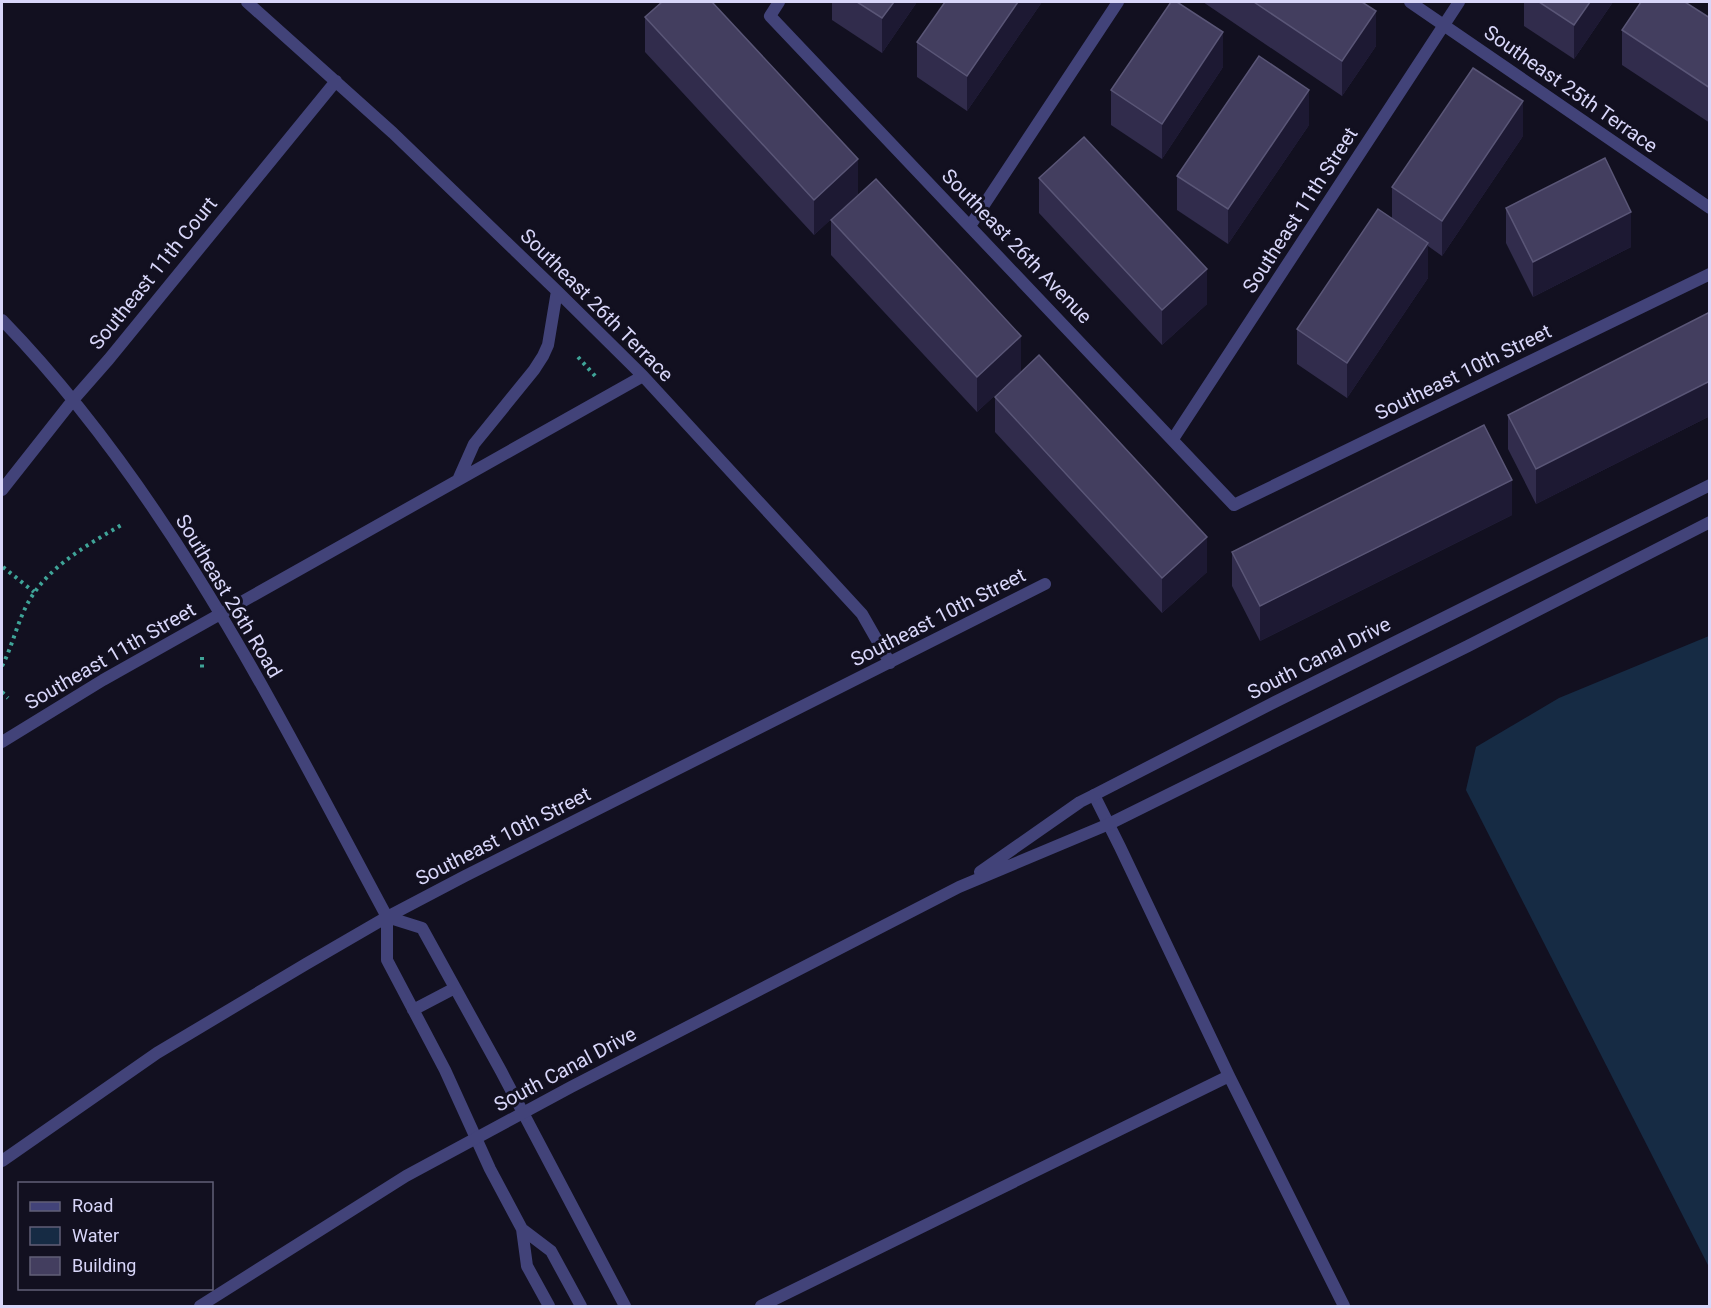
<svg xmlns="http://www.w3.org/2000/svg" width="1711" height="1308" viewBox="0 0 1711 1308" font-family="Roboto,sans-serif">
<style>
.water{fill:#162b44}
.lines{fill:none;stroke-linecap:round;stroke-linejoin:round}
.path{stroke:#3fa498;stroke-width:4;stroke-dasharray:3 4.5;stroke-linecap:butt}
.minor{stroke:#424379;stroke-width:12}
.tertiary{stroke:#424379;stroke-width:12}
.wall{fill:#312c4c}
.shaded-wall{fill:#1d1933}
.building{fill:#433e5f;stroke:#5a5677;stroke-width:1.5}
.labels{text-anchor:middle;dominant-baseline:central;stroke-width:6;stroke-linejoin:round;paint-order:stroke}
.street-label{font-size:20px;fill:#d8d6f9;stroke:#121020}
</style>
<rect width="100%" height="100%" fill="#121020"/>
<path class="water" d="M1709 636V1267L1466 790 1476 747 1559 698Z"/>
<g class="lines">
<path class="path" d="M578 357 596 377
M3 567 34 592
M202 657V671
M2 666C11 649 15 631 23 613 41 570 84 547 123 524
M2 692 8 698"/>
<path class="minor" d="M247 2 393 133 557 291 643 376 862 614 890 663
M779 2 770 16 1234 505 1710 274
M1410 2 1710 208
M970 226 1118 2
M2 320C168 491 275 709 387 917V960L445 1070 490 1169 522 1229 527 1266 549 1306
M1173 439 1459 2
M458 480 474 444 534 370 543 356 548 345 557 291
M2 490 73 400 109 359 336 81
M2 742 103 680 643 376
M1094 795 1120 847 1229 1076 1344 1306
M387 917 422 928 501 1071 625 1306
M413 1010 455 988
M2 1161 157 1053 306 964 387 917 465 876 1045 584
M522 1229 551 1251 581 1306
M761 1306 1229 1076"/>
<path class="tertiary" d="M980 872 1080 802 1094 795 1269 705 1710 485
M200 1306 406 1176 571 1087 959 887 1109 824 1468 646 1710 522"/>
</g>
<path class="wall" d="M832 2H917L882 53 832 20Z
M945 2H1042L967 111 917 77V42Z
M1203 2H1362L1376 46 1342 96Z
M1524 2H1613L1574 59 1524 26Z
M645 17 858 194 814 235 645 52Z
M1710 18V123L1622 65V30Z
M1223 67 1162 159 1111 125V90Z
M1309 125 1228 244 1177 210V176Z
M1523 136 1442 256 1428 246V278L1347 398 1297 364V329L1392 219V187Z
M1039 178 1207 304 1162 345 1039 213Z
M1506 208 1631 247 1533 297 1506 243Z
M831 220 1021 371 977 412 831 255Z
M1710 312V416L1536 504 1508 449V415Z
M995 397 1207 572 1162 613 995 432Z
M1512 515 1260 641 1232 586V552Z"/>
<path class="shaded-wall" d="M894 2H917L882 53V18Z
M1018 2H1042L967 111V76Z
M1590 2H1613L1574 59V25Z
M1376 11V46L1342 96V61Z
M1223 32V67L1162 159V124Z
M1309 90V125L1228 244V209Z
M1523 101V136L1442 256V221Z
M858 159V194L814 235V200Z
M1631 212V247L1533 297V262Z
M1428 243V278L1347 398V363Z
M1207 269V304L1162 345V310Z
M1021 336V371L977 412V377Z
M1710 381V416L1536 504V469Z
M1512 480V515L1260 641V606Z
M1207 537V572L1162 613V578Z"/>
<path class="building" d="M662 2H712L858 159 814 200 645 17Z
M857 2H894L882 18Z
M945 2H1018L967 76 917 42Z
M1171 2H1177L1223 32 1162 124 1111 90Z
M1254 2H1362L1376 11 1342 61Z
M1539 2H1590L1574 25Z
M1641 2H1685L1710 18V88L1622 30Z
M1259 56 1309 90 1228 209 1177 176Z
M1473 68 1523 101 1442 221 1392 187Z
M1084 137 1207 269 1162 310 1039 178Z
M1605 158 1631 212 1533 262 1506 208Z
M876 179 1021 336 977 377 831 220Z
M1378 209 1428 243 1347 363 1297 329Z
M1710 312V381L1536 469 1508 415Z
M1039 355 1207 537 1162 578 995 397Z
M1484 425 1512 480 1260 606 1232 552Z"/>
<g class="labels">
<g class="street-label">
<text transform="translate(1571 89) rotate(35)">Southeast 25th Terrace</text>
<text transform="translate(1300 210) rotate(-57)">Southeast 11th Street</text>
<text transform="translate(1017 246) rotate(46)">Southeast 26th Avenue</text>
<text transform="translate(153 273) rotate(-51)">Southeast 11th Court</text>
<text transform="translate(597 305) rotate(45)">Southeast 26th Terrace</text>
<text transform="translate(1463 372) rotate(-26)">Southeast 10th Street</text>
<text transform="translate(229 596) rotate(59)">Southeast 26th Road</text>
<text transform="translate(938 617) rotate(-27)">Southeast 10th Street</text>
<text transform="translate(110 656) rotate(-30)">Southeast 11th Street</text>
<text transform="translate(1319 658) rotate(-27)">South Canal Drive</text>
<text transform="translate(503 836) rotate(-27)">Southeast 10th Street</text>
<text transform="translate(565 1069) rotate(-28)">South Canal Drive</text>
</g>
</g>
<rect width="1711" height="1308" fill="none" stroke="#d8d6f9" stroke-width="6"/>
<rect x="18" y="1182" width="195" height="108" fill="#121020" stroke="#615f77" stroke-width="1.5"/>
<rect x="30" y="1202" width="30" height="9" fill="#424379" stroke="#615f77" stroke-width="1.5"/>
<text x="72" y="1212" font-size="18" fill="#d8d6f9">Road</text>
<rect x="30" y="1227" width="30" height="18" fill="#162b44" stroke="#615f77" stroke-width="1.5"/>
<text x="72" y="1242" font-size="18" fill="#d8d6f9">Water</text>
<rect x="30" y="1257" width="30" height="18" fill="#433e5f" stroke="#615f77" stroke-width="1.5"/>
<text x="72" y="1272" font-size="18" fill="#d8d6f9">Building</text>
</svg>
